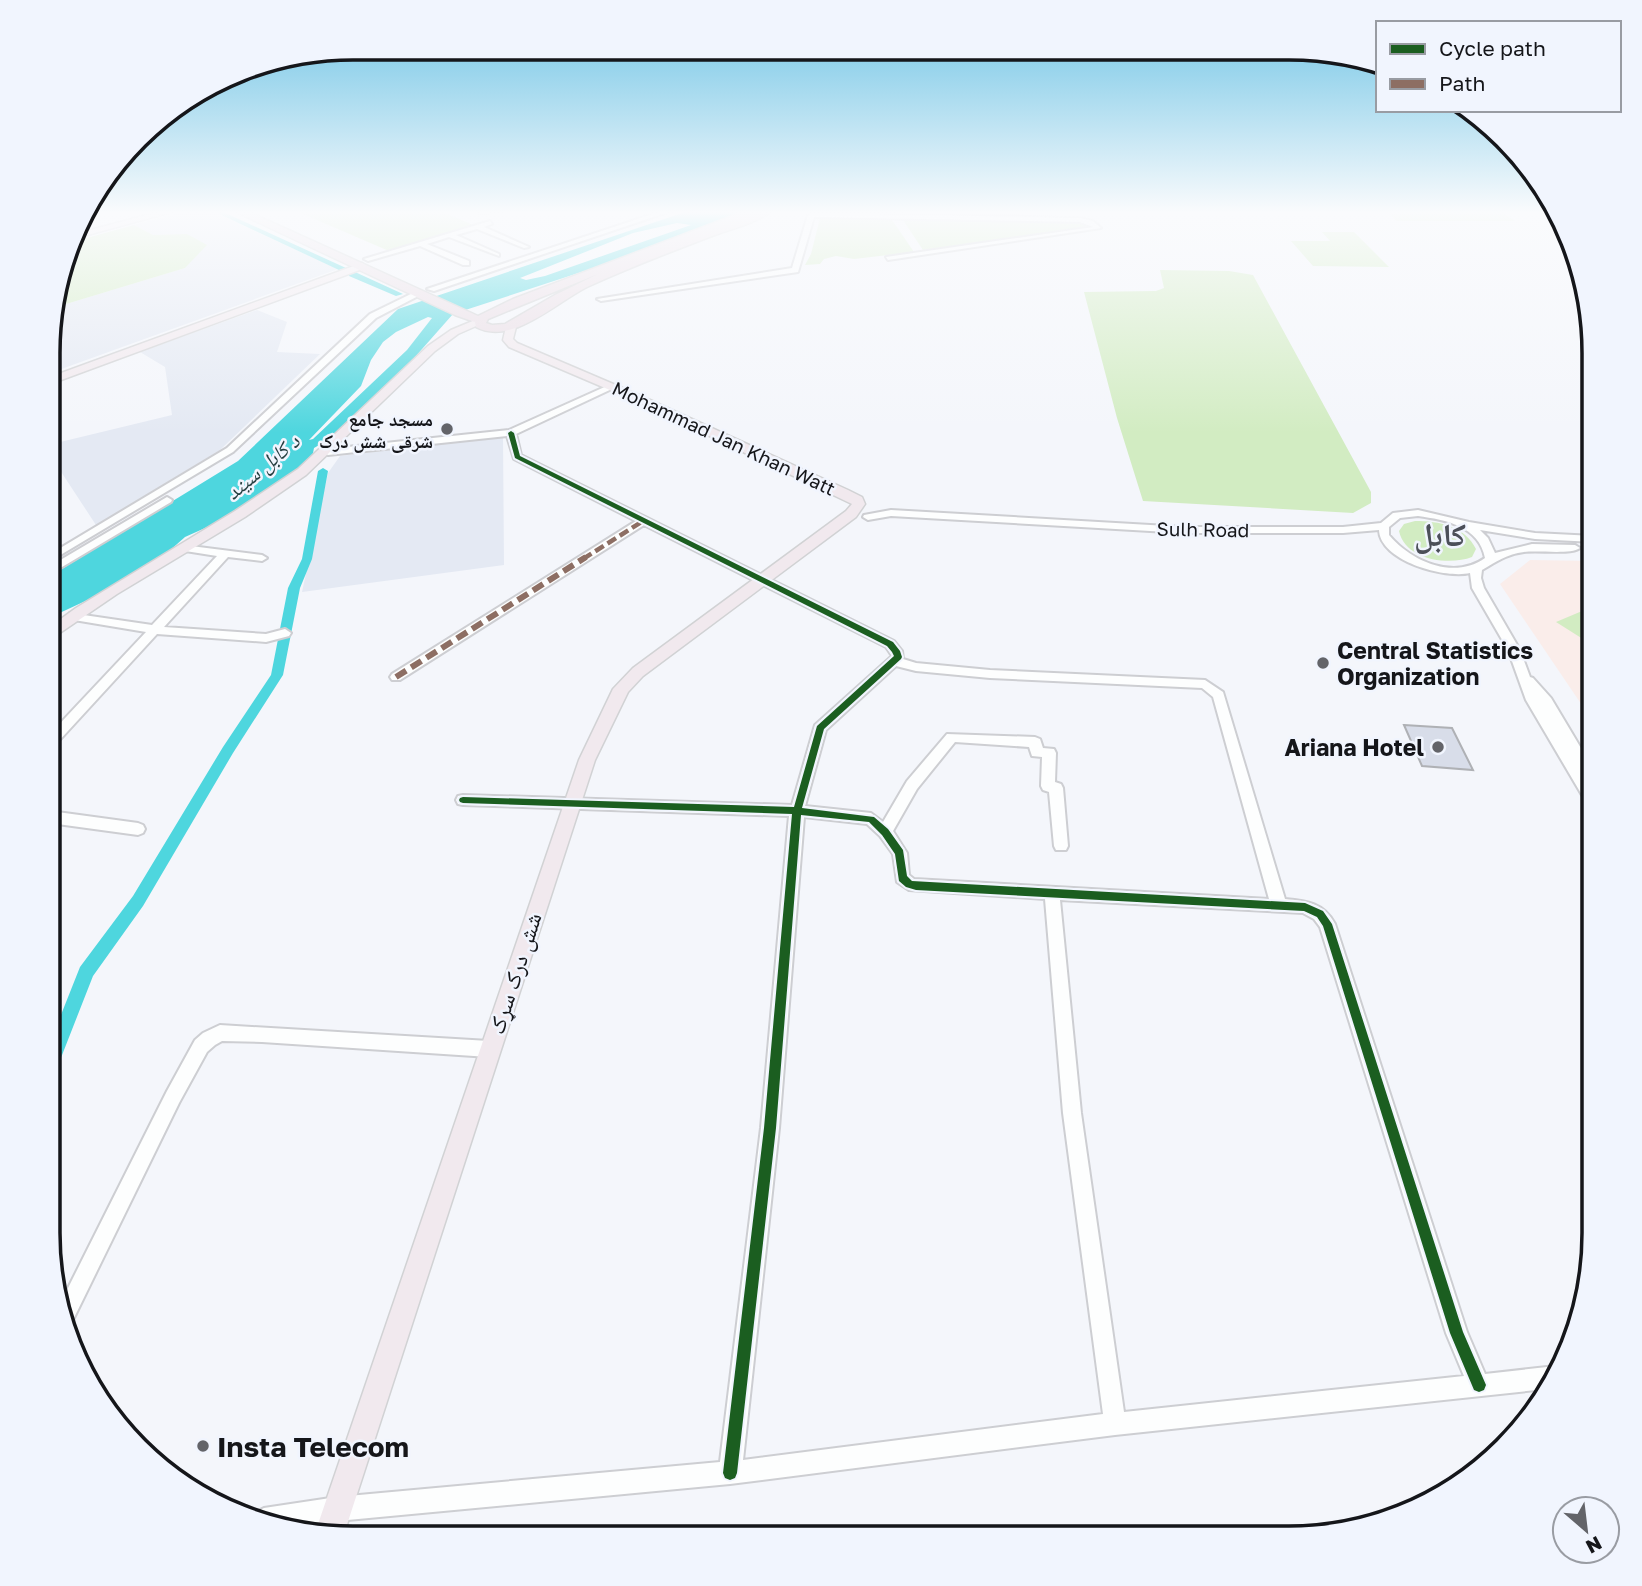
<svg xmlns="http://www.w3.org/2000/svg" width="1642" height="1586" viewBox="0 0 1642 1586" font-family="'Golos Text','Noto Naskh Arabic',sans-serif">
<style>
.built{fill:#e4e9f3}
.education{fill:#faedea}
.green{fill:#d2ecc2}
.water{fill:#4ed6de;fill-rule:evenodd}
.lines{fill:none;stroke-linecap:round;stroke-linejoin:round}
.canal{fill:#4ed6de;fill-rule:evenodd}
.building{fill:#d8dde9;stroke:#afb1b5;stroke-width:2}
.minor-casing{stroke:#cdced2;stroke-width:4}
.major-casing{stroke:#d1d2d4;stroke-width:3}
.highway-casing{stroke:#d1d2d4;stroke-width:3}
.minor{fill:#fdfefe;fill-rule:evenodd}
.major{fill:#f1e9ee;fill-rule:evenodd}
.highway{fill:#e9dce4;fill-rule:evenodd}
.quiet-far1{stroke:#8d6e63;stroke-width:4.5;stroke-dasharray:10 4.5;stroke-linecap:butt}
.quiet{stroke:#8d6e63;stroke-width:6;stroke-dasharray:12 6;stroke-linecap:butt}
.cycleway-casing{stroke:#f1f5fe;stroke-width:4}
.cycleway{fill:#1b5e20;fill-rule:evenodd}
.poi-dot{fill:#636469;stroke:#f1f5fe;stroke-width:2.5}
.labels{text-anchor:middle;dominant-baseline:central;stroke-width:5;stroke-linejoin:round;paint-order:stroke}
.far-poi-label{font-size:19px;font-weight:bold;fill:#15161a;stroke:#f1f5fe;text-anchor:end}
.far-street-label{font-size:19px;fill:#15161a;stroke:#f1f5fe}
.far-water-label{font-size:21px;font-style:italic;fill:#253f41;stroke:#f1f5fe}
.poi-label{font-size:23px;font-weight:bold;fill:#15161a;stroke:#f1f5fe;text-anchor:start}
.street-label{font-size:23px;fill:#15161a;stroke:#f1f5fe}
.near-poi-label{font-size:28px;font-weight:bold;fill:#15161a;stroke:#f1f5fe;text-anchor:start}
.far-town-label{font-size:32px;font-weight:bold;fill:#4c5059;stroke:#f1f5fe}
.rim{fill:none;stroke:#15161a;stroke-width:3.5}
</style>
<rect width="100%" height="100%" fill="#f4f6fb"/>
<path class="built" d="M188 211H211L338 269 53 372V308L185 268 187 234 153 235 134 225Z
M257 310 287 322 277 352 320 354 220 450 96 525 52 458V444L172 415 165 367 140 352Z
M503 437 504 565 302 592 328 473 340 456Z"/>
<path class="education" d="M1530 560 1594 561V723L1500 584Z"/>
<path class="green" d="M296 211H441L473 225 389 251Z
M1385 211H1501L1515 221H1397Z
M820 218 892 220 914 252 854 259 836 256 824 259 820 264 805 265 811 254Z
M903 220 1081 223 1092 226 923 250Z
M134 225 153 235 187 234 207 245 185 268 53 308V294L72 242Z
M1322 232H1354L1389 267 1313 266 1291 241H1330Z
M1160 270 1229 271 1253 275 1371 492V503L1353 513 1143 501 1117 418 1084 292 1156 291 1164 288Z
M1415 521C1439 521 1465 526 1476 549L1472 557C1449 566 1405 560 1399 531L1404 524Z
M1594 606V646L1556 622Z"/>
<path class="water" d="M688 211H748L649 250 453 314 415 357 333 437 314 448 312 458 232 516 185 537 167 553 94 597 51 617 52 575 238 461 398 309ZM677 223 691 225 545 276 526 280 520 278 633 233ZM428 317 432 318 407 350 313 439 309 440 361 386 371 360 383 342 396 332Z"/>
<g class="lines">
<path class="canal" d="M213 211H221L346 268 339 270Z
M349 272H355L403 294 396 296 349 276Z
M323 468 328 471 312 559 300 588 283 675 233 753 143 906 93 976 55 1073 49 1075V1045L80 967 133 896 223 747 271 675 288 588 302 559 318 471Z"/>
</g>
<path class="building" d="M1404 725 1452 728 1473 770 1422 766Z"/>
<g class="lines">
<g class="minor-casing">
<path id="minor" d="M477 211H504L480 213Z
M662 211H671L434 291 427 289Z
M811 213 1080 218 1093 221 1101 228 888 260 886 257 1093 227 1080 222 814 217 798 272 601 301 597 299 792 268 808 215Z
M490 221 492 224 484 227 529 247 524 248 477 229 456 235 499 254V256L449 237 427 244 469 261V265H463L420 246 368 261 364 259Z
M415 292 422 294 376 318 233 452 52 560V553L227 448 370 314Z
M609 385 616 387 516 434 521 455 894 641 902 651 903 659 916 663 990 670 1205 680 1223 692 1285 899C1307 901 1324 903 1335 924L1467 1332 1485 1374 1556 1366 1563 1369 1546 1389 1115 1435 730 1484 337 1521 293 1527 254 1517 256 1512 264 1508 337 1497 720 1462 761 1128 789 816 463 805 458 804 456 800 458 796 463 795 792 805 815 725 892 656 886 647 644 525 400 680H392L390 677 392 674 636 521 514 459 507 436 328 455 323 452 328 449 509 430ZM896 666 916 671 990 678 1202 688 1213 697 1269 899 914 879 909 875 907 853 893 831 917 789 955 742 1029 747 1032 756 1042 757 1041 786 1043 790 1049 792 1054 846 1056 850H1066L1068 846 1063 788 1061 784 1055 782 1056 753 1054 749 1043 748 1040 739 1035 737 947 734 907 781 883 822 871 813 805 806 826 730ZM804 817 867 824 880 836 893 854 897 882 909 890 1045 899 1063 1113 1103 1414 743 1460 779 1128ZM1060 900 1303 913 1314 919 1320 927 1446 1333 1464 1376 1124 1412 1081 1113Z
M167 497 172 500 171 502 52 573V565Z
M891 510 1185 527H1343L1381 523 1393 513 1418 510 1469 522 1535 533 1594 536V542L1535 539 1480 530 1488 538 1495 553 1532 544 1575 545 1580 548C1570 555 1539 550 1524 552 1507 554 1496 562 1482 570L1481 578 1484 588 1520 650 1530 677 1533 678 1551 698 1594 770V787L1591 786 1594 791V808L1589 807 1526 700 1508 650 1472 588 1470 573C1445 579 1380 561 1379 530L1343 533H1185L891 516 868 520 863 517 864 515ZM1418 516C1446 520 1479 526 1485 558 1454 580 1412 562 1389 535V527L1400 518Z
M183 545 262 555 267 558 262 561 228 557 164 627 266 634 285 629 291 633 289 636 266 642 157 634 56 744 51 746V733L146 632 74 620 70 619V613L152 625 217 556 179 550 178 548Z
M50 811 138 823 143 825 145 829 143 833 138 835 50 823Z
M220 1025 489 1041 495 1043 498 1049 495 1055 489 1057 262 1042 222 1041 215 1045 207 1052 179 1103 70 1326 65 1328 60 1304 167 1091 195 1040 203 1033Z"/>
</g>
<g class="major-casing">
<path id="major" d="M162 211H175L73 239 75 234Z
M362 263 366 266 365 268 53 383V376Z
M480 318 485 321 483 323 458 334 435 351 306 475 245 517 117 594 51 639V626L76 608 235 511 298 469 428 346 451 330Z
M511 324 516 327 513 339 517 343 646 398 848 490 862 497 865 504 856 517 643 676 628 692 595 760 343 1537 333 1538 315 1533 579 760 613 689 633 668 846 511 852 504 638 402 509 347 503 340 506 327Z"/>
</g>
<g class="highway-casing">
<path id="highway" d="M234 211H247L478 316 513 299 746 211H772C756 223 731 229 712 236 670 252 628 268 587 287 555 303 512 346 476 327L475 322 455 315ZM598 274 555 295 505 324 492 325 486 323 488 319Z"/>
</g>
<use href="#minor" class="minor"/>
<use href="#major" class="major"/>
<use href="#highway" class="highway"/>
<path class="quiet-far1" d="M583 559 643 521"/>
<path class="quiet" d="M396 677 586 557"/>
<g class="cycleway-casing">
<path id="cycleway" d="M511 431 514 433 520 456 893 642 900 651 902 657 901 659 824 729 802 808 874 817 888 829 903 850 907 876 912 881 1305 903 1323 911 1332 924 1463 1332 1486 1385 1484 1390 1479 1392 1474 1390 1450 1333 1323 926 1317 917 1304 911 916 890 906 887 899 881 895 854 882 835 869 822 801 815 776 1128 737 1473 735 1478 730 1480 725 1478 723 1473 764 1128 792 814 463 803 460 802 459 800 460 798 463 797 794 807 817 726 894 656 892 652 887 646 515 458 508 433Z"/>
</g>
<use href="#cycleway" class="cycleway"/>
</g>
<linearGradient id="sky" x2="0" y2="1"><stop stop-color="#6ac2e4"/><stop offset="0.49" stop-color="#fafbfd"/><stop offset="1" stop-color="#fafbfd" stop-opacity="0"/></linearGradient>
<rect width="1642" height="433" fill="url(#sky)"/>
<g class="poi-dot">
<circle cx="447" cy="429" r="7"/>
<circle cx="1323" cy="663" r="7"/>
<circle cx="1438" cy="747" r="7"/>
<circle cx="203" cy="1446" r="7"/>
</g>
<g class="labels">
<g class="far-poi-label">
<text x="433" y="418">مسجد جامع<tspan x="433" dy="22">شرقی شش درک</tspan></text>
</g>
<g class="far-street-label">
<text transform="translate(724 438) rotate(25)">Mohammad Jan Khan Watt</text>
<text transform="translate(1203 529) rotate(1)">Sulh Road</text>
</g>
<g class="far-water-label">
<text transform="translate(262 466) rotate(-40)">د کابل سيند</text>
</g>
<g class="poi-label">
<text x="1337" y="650">Central Statistics<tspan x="1337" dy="26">Organization</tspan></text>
<text x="1424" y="747" text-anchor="end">Ariana Hotel</text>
</g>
<g class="street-label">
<text transform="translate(514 973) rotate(-72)">شش درک سړک</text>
</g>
<g class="near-poi-label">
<text x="217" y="1446">Insta Telecom</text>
</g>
<g class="far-town-label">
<text x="1440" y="534">کابل</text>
</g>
</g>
<path d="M0 0H1642V1586H0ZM353 60H1289A293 293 0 0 1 1582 353V1233A293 293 0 0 1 1289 1526H353A293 293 0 0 1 60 1233V353A293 293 0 0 1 353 60Z" fill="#f1f5fe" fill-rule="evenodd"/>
<path class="rim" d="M353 60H1289A293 293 0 0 1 1582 353V1233A293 293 0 0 1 1289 1526H353A293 293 0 0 1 60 1233V353A293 293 0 0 1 353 60Z"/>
<rect x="1376" y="21" width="245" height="91" fill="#f1f5fe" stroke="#999ca3" stroke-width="2"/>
<rect x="1390" y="44" width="35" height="10" fill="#1b5e20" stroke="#999ca3" stroke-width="2"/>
<text x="1439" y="56" font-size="21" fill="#15161a">Cycle path</text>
<rect x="1390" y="79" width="35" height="10" fill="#8d6e63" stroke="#999ca3" stroke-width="2"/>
<text x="1439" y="91" font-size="21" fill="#15161a">Path</text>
<g transform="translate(1586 1530) rotate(152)"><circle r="33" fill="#f1f5fe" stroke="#999ca3" stroke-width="2"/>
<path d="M0-5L12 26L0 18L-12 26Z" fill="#636469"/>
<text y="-10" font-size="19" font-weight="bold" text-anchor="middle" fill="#15161a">N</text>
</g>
</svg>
